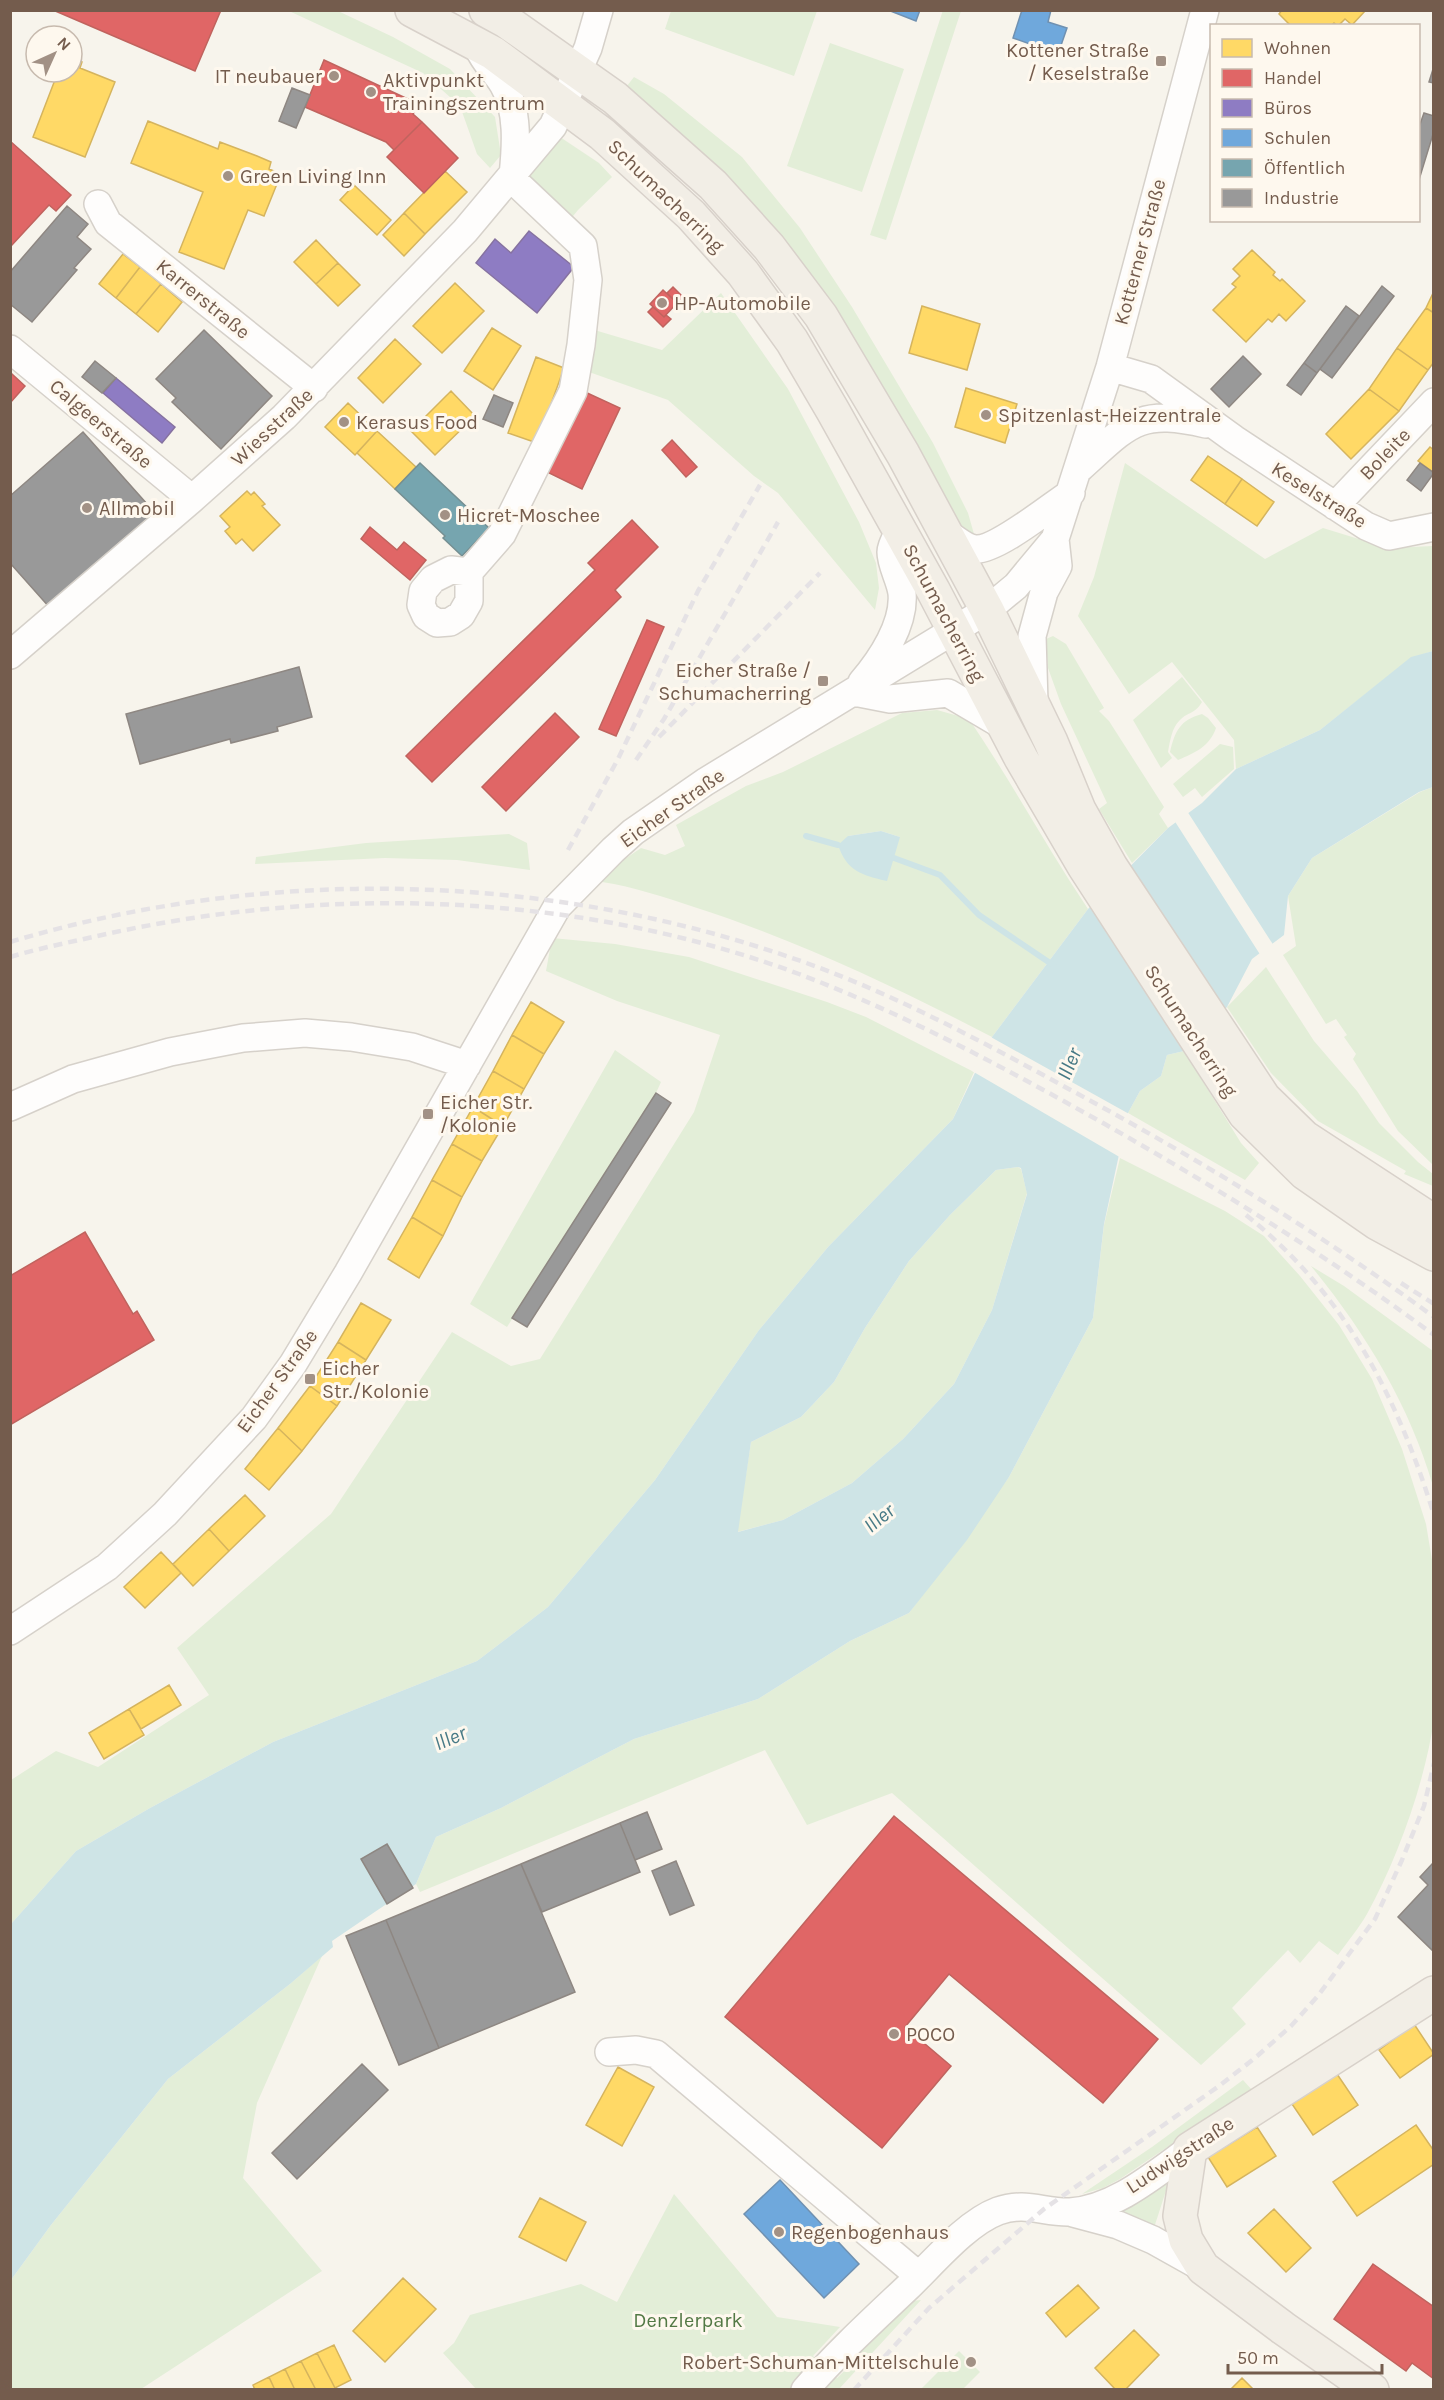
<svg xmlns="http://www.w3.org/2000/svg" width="1444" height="2400" viewBox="0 0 1444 2400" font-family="Karla,sans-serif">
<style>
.green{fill:#e3eed8;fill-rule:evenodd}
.water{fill:#cee4e6;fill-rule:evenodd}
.pier{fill:#f7f4ec}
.homes{fill:#ffd966;stroke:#d5b45e;stroke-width:1.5}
.shops{fill:#e06666;stroke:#c0635e;stroke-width:1.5}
.offices{fill:#8e7cc3;stroke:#8672a0;stroke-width:1.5}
.schools{fill:#6fa8dc;stroke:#7091b1;stroke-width:1.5}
.public{fill:#76a5af;stroke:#758f92;stroke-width:1.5}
.industry{fill:#999;stroke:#8e8782;stroke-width:1.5}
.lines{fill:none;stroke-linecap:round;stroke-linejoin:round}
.stream{stroke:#cee4e6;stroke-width:6}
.minor-casing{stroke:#d6d1ca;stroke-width:30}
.major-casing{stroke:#d8d1ca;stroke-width:36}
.minor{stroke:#fefdfc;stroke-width:27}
.major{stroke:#f2eee6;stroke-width:33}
.rail{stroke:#e5e2e5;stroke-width:4.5;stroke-dasharray:9 6;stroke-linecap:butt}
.poi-dot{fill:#a29185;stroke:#fef8ee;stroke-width:2}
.labels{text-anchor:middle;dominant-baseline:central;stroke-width:6;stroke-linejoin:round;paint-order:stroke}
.poi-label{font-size:20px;fill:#745c4d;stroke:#fef8ee;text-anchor:start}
.street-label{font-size:20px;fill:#745c4d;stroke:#fef8ee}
.park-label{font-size:20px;fill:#537945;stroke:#fef8ee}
.water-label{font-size:21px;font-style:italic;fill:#477a86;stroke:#fef8ee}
</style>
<rect width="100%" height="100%" fill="#f7f4ec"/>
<path class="green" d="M943 10 961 11 886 240 870 235Z
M289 11H338L393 37 450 69 495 117 501 155 490 168 477 154 460 106 423 73Z
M671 11V10L817 11 794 76 665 29Z
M830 43 904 69 862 192 787 166Z
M634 77 664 94 742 157 800 228 852 307 933 443 968 513 974 534 965 536 910 447 623 91Z
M560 137 599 163 612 177 578 210 569 221 524 183Z
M721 293 788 389 859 522 876 563 879 588 875 610 778 493 754 476 668 400 589 372 591 329 662 350Z
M1125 463 1265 559 1323 528 1388 548 1433 546V651L1411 658 1320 730 1236 769 1234 740 1172 662 1129 694 1078 616 1094 577Z
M1053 636 1066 644 1104 708 1099 711 1109 721 1164 807 1159 814 1168 828 1132 863 1099 809 1107 803 1061 704 1048 668 1046 639Z
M1182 677 1202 702C1194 715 1189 711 1180 720 1172 727 1170 741 1168 752L1172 758 1161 768 1133 720Z
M937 710 969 719C1011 781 1046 846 1088 909L992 1037C896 987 797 940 694 907 664 897 634 887 602 882L622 861 641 848 665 855 685 846 676 825 746 786 783 772 902 713ZM881 831 900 837 848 836Z
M1202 714 1208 718 1216 728C1210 746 1195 753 1178 760L1170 752C1175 731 1180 720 1202 714Z
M1220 744 1233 747 1234 769 1202 797 1195 788 1183 797 1173 784Z
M1433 787V1165L1398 1131 1353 1059 1356 1054 1344 1037 1347 1035 1336 1019 1326 1024 1283 955 1296 946 1288 896 1312 858 1420 792Z
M509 834 527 843 530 870 457 860 385 858 255 864 256 857 366 843Z
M552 938 615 944 689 957 827 1002 866 1017 974 1072 953 1119 828 1247 759 1330 655 1480 548 1607 477 1661 273 1742 150 1808 76 1851 11 1924V1780L56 1751 98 1767 209 1695 177 1648 331 1514 452 1332 511 1366 540 1359 694 1112 720 1035 617 1001 546 971Z
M1266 967 1314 1041 1357 1091 1379 1123 1418 1162 1433 1174V1186L1404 1174 1406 1171 1318 1121 1271 1073 1227 1007Z
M615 1050 661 1082 656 1093 507 1327 470 1304Z
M1184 1051 1241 1143 1259 1163 1245 1180 1128 1113 1140 1091 1161 1076 1167 1055Z
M1120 1158 1225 1211 1264 1236 1300 1276 1339 1325 1372 1379 1402 1449 1426 1524 1433 1566 1434 1719C1425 1782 1398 1858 1367 1914 1359 1928 1348 1941 1338 1955L1319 1941 1300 1963 1288 1950 1232 2008 1246 2024 1201 2065 892 1793 807 1825 765 1750 420 1892 416 1884 436 1837 501 1808 634 1739 758 1699 850 1641 909 1613 1009 1477 1093 1318 1104 1225Z
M1018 1167 1021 1169 1027 1193 992 1310 954 1384 903 1439 852 1483 783 1520 737 1532 751 1442 801 1417 834 1382 865 1328 909 1261 950 1215 996 1170Z
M1311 1266 1344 1286 1433 1351V1486C1409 1404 1365 1332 1311 1266Z
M322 1956 257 2103 243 2178 322 2271 141 2389 11 2390V2280L51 2225 168 2079 290 1984Z
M1243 2080 1252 2090 1120 2179 1103 2188 1082 2194 1152 2147Z
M1173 2169 1152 2234 1103 2209Z
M674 2194 777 2317 840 2327 813 2356 819 2362 795 2389H476L443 2353 454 2343 470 2315 581 2284 617 2302Z
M921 2300 839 2389 817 2390 832 2373 837 2378 862 2354 858 2348 911 2301Z
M959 2351 980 2372 963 2389H921Z"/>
<path class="water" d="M1433 651V787L1419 792 1312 858 1288 896 1284 935 1252 959 1227 1007 1184 1051 1167 1055 1161 1076 1140 1091 1128 1113 1104 1224 1093 1318 1009 1477 967 1540 909 1613 850 1641 758 1699 634 1739 501 1808 436 1837 416 1884 332 1941 333 1947 290 1984 168 2079 51 2225 11 2280V1924L76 1851 150 1808 273 1742 477 1661 548 1607 655 1480 759 1330 828 1247 953 1119 992 1037 1088 909 1168 828 1202 803 1236 769 1320 730 1411 657ZM1018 1167 1021 1168 1027 1194 992 1310 954 1384 903 1439 852 1483 783 1520 738 1532 751 1442 801 1417 834 1382 865 1328 909 1261 950 1215 996 1170Z
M881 831 900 837 887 881C861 875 847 871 838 845L848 836Z"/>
<path class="pier" d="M1187 811 1274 946 1261 956 1174 820Z
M989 1036 1131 1115 1123 1159 972 1071Z"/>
<path class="homes" d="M1282 10H1366L1352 25 1345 19 1338 26 1334 23 1331 26H1291L1279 14Z
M72 58 82 62 80 68 115 82 85 157 33 137 58 72H72Z
M148 121 218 149 220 142 257 156 271 162 269 169 281 174 264 216 248 210 224 269 179 252 203 192 131 163Z
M445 171 467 192 425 234 404 213Z
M354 185 391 220 377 235 340 200Z
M404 213 425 234 404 256 383 235Z
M316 240 338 263 316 284 294 262Z
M1252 250 1275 272 1273 275 1280 281 1282 279 1305 301 1286 321 1279 314 1272 322 1268 319 1246 342 1213 310 1236 287 1232 284 1240 276 1233 269Z
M123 254 140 267 116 298 99 284Z
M338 263 360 285 338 306 316 284Z
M140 267 161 284 136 314 116 298Z
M455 283 484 311 442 353 413 326Z
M161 284 182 302 158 332 136 314Z
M1434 291V313L1426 308Z
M922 306 980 324 967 370 909 353Z
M1426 308 1434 313V362L1428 370 1397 348Z
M492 328 521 346 493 390 464 371Z
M395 339 421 364 383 403 358 378Z
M1397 348 1428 370 1399 411 1369 389Z
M536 357 564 368 537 443 508 433Z
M966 388 1017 404 1005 443 955 427Z
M1369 389 1399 411 1351 459 1326 434Z
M451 391 475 416 435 455 411 431Z
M348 403 377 431 355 455 325 427Z
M377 431 416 467 395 489 357 453Z
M1430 447 1434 450V473L1418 461Z
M1208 456 1242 479 1225 504 1191 480Z
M1242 479 1274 502 1257 526 1225 504Z
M247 491 251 495 254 492 265 504 262 506 280 525 253 551 242 539 236 544 225 531 230 527 220 516Z
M531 1002 564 1022 544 1054 512 1035Z
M512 1035 544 1054 524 1089 493 1071Z
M493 1071 524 1089 503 1126 473 1107Z
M473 1107 503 1126 482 1161 452 1144Z
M452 1144 482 1161 462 1197 432 1180Z
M432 1180 462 1197 443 1236 412 1217Z
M412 1217 443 1236 419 1278 388 1259Z
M361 1303 391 1320 366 1360 338 1342Z
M338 1342 366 1360 337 1406 310 1386Z
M310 1386 337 1406 302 1451 278 1428Z
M278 1428 302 1451 269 1490 245 1469Z
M245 1495 265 1516 229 1551 209 1529Z
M209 1529 229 1551 193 1586 173 1564Z
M161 1552 181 1573 145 1608 124 1587Z
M169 1685 181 1705 141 1729 129 1709Z
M129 1709 144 1735 104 1759 89 1733Z
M1414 2024 1434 2054 1400 2078 1379 2050Z
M618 2067 654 2087 622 2146 586 2125Z
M1337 2074 1358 2105 1313 2135 1292 2104Z
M1416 2125 1434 2151V2164L1357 2216 1333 2182Z
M1257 2127 1276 2156 1227 2187 1208 2157Z
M540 2198 586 2222 566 2261 519 2237Z
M1274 2209 1311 2248 1286 2272 1248 2233Z
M403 2278 436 2309 385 2362 353 2331Z
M1078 2285 1099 2308 1066 2337 1046 2313Z
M1134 2330 1159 2355 1125 2390H1116L1095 2368Z
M334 2345 351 2380 335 2388 317 2353Z
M317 2353 335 2388 332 2390H316L301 2361Z
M301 2361 316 2390H295L285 2369Z
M285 2369 295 2390H275L269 2377Z
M269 2377 275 2390H255L253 2385Z
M1242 2378 1254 2390H1230Z"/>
<path class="shops" d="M53 10H221L195 71Z
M324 60 412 101 418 106 413 114 422 122 394 150 386 142 305 107Z
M422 122 458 158 424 193 387 157Z
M10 141 71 195 56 211 49 205 10 247Z
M673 287 683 297 677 303 667 293Z
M663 290 677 303 664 317 650 304Z
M653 307 664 317 666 315 671 319 663 327 648 312Z
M12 374 25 386 10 403V376Z
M585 392 620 408 582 489 547 472Z
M672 440 697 467 686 477 662 450Z
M632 520 658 547 615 590 621 597 432 782 406 756 595 570 588 563Z
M370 527 397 550 404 542 426 560 410 580 361 539Z
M647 620 664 627 616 736 599 729Z
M555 713 579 737 506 811 482 787Z
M85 1232 133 1314 137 1311 154 1340 10 1425V1276Z
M894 1816 1158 2039 1103 2103 949 1974 905 2027 951 2066 882 2148 725 2017Z
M1373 2264 1434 2307V2379L1412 2363 1406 2371 1334 2319Z"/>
<path class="offices" d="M529 231 574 267 537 313 476 263 495 239 511 253Z
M116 378 175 427 162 443 103 393Z"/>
<path class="schools" d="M888 10H920L916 21Z
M1022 10H1051L1048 22 1067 28 1058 54 1013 38Z
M780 2180 859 2264 824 2298 744 2214Z"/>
<path class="public" d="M420 463 489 528 462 556 443 538 445 536 395 489Z"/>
<path class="industry" d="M1434 66V83L1429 82Z
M292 88 310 95 296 128 279 121Z
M1424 113 1434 116V131L1418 183V130Z
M67 206 88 224 77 237 91 249 74 268 77 270 32 322 10 304V272Z
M1382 286 1394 296 1332 378 1320 369Z
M1346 306 1359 316 1317 373 1304 363Z
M204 330 272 396 221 449 172 402 176 398 156 379Z
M1243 356 1261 374 1229 407 1211 389Z
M95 361 116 378 102 393 82 377Z
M1304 363 1317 373 1301 395 1287 385Z
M494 395 513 403 503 427 483 419Z
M83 432 156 514 50 608 10 563V496Z
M1420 463 1434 473 1421 491 1407 480Z
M299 667 312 717 277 727 278 731 231 743 230 739 140 764 126 714Z
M656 1093 671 1103 527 1327 512 1318Z
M647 1812 662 1849 635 1860 620 1823Z
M620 1823 640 1872 542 1912 521 1864Z
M387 1844 413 1888 387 1904 361 1859Z
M676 1861 694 1905 670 1915 652 1871Z
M1434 1862V1949L1432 1950 1398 1917 1428 1885 1420 1877Z
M521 1864 575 1992 439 2048 386 1920Z
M386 1920 439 2048 399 2065 346 1936Z
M362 2064 388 2090 297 2179 272 2153Z"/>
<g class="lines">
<path class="stream" d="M806 836 838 845
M894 858 940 875 979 915 1053 965"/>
<g class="minor-casing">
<path id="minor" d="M479 49C484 62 496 72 503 84 519 110 516 147 513 176
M98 204 108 223 314 388
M10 349 192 499
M1110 367 1151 379 1234 439 1366 526 1389 536 1434 527
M1080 468C1129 424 1138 408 1206 424
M1335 506 1434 402
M946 533C955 538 965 548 975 549 996 551 1051 506 1071 493
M469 572 451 570 433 579 423 591 421 605 426 616 437 623 450 622 461 615 469 601V572L502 534 573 391 581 345 588 280 583 246 511 178
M10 655 192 499 284 417 465 231 553 126 588 48 599 10
M862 682C881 660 905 624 902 593 900 579 891 565 891 552 891 545 897 536 900 530
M854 692 890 699 948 693 1004 726
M1034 703 1032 636 1044 592 1058 566 1055 539
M10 1107 73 1079 170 1052 243 1038 305 1033 351 1037 412 1047 467 1065
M10 1631 107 1567 165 1514 254 1418 293 1364 348 1273 557 907 613 850 633 832 705 782 987 610 1016 586 1055 539 1110 367 1205 10
M609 2052 636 2050 656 2054 919 2276
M1073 2213 1118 2225 1153 2240 1203 2268
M805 2390C837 2353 873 2320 908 2287 933 2263 966 2223 998 2211 1026 2201 1044 2213 1070 2212 1115 2209 1155 2174 1190 2149"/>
</g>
<g class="major-casing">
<path id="major" d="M412 10 493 53 602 134 691 215 743 273 792 341 833 411 933 590 1021 758 1084 866 1245 1114 1305 1173 1377 1223 1434 1254
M486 10 506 21 615 98 713 185 769 247 821 316 903 454 987 610 1051 742 1079 810 1111 867 1264 1098 1304 1137 1434 1222
M1372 2390 1283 2328 1203 2268 1186 2240 1180 2216 1190 2149 1434 1993"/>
</g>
<use href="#minor" class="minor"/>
<use href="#major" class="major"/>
<path class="rail" d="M659 737 820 573
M636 760 664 719 778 522
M568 850 618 759 698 591 760 485
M10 942C273 863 563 872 820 968 913 1003 1001 1052 1089 1100 1208 1165 1324 1236 1434 1317
M10 957C37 949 65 943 93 937 323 884 576 891 799 974 907 1015 1009 1070 1110 1127 1222 1191 1330 1258 1434 1335
M1246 1215C1345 1294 1397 1396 1434 1515
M1401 1283 1434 1304
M854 2390 929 2308 1044 2209 1219 2086 1255 2058 1291 2026 1317 1997 1375 1919 1402 1860 1424 1806 1434 1763"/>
</g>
<g class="poi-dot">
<rect x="1155" y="55" width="12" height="12" rx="3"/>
<circle cx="334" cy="76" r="6"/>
<circle cx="371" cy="92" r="6"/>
<circle cx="228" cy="176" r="6"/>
<circle cx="662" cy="303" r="6"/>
<circle cx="986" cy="415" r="6"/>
<circle cx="344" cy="422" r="6"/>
<circle cx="87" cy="508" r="6"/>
<circle cx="445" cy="515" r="6"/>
<rect x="817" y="675" width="12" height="12" rx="3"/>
<rect x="422" y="1108" width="12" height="12" rx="3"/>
<rect x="304" y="1373" width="12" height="12" rx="3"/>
<circle cx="894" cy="2034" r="6"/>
<circle cx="779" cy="2232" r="6"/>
<circle cx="971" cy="2362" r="6"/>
</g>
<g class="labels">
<g class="poi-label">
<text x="1149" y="50" text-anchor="end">Kottener Straße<tspan x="1149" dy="23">/ Keselstraße</tspan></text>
<text x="322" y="76" text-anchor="end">IT neubauer</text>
<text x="383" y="80">Aktivpunkt<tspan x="383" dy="23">Trainingszentrum</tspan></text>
<text x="240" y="176">Green Living Inn</text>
<text x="674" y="303">HP-Automobile</text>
<text x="998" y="415">Spitzenlast-Heizzentrale</text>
<text x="356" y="422">Kerasus Food</text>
<text x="99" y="508">Allmobil</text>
<text x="457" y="515">Hicret-Moschee</text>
<text x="811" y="670" text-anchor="end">Eicher Straße /<tspan x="811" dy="23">Schumacherring</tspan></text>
<text x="440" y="1102">Eicher Str.<tspan x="440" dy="23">/Kolonie</tspan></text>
<text x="322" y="1368">Eicher<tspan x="322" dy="23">Str./Kolonie</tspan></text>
<text x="906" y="2034">POCO</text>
<text x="791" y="2232">Regenbogenhaus</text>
<text x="959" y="2362" text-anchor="end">Robert-Schuman-Mittelschule</text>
</g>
<g class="street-label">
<text transform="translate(666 196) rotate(44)">Schumacherring</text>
<text transform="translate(1140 252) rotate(-75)">Kotterner Straße</text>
<text transform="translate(203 299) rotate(39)">Karrerstraße</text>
<text transform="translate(101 424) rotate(40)">Calgeerstraße</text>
<text transform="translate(272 427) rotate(-43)">Wiesstraße</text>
<text transform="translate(1385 454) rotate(-46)">Boleite</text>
<text transform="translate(1319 495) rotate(32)">Keselstraße</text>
<text transform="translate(944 613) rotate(62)">Schumacherring</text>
<text transform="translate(672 808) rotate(-35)">Eicher Straße</text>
<text transform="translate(1191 1031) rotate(57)">Schumacherring</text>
<text transform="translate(277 1381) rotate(-54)">Eicher Straße</text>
<text transform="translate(1180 2155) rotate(-33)">Ludwigstraße</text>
</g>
<g class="park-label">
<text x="688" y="2320">Denzlerpark</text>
</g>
<g class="water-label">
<text transform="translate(1069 1064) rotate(-67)">Iller</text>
<text transform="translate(879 1518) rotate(-39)">Iller</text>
<text transform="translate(450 1738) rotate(-23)">Iller</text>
</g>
</g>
<rect width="1444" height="2400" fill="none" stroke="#745c4d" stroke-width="24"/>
<rect x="1210" y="24" width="210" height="198" fill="#fef8ee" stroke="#c7baae" stroke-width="1.5"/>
<rect x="1222" y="39" width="30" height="18" fill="#ffd966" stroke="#c7baae" stroke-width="1.5"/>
<text x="1264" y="54" font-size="18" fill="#745c4d">Wohnen</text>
<rect x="1222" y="69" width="30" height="18" fill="#e06666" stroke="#c7baae" stroke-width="1.5"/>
<text x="1264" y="84" font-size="18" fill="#745c4d">Handel</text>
<rect x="1222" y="99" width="30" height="18" fill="#8e7cc3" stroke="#c7baae" stroke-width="1.5"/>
<text x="1264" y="114" font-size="18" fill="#745c4d">Büros</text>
<rect x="1222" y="129" width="30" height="18" fill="#6fa8dc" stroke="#c7baae" stroke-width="1.5"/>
<text x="1264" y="144" font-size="18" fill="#745c4d">Schulen</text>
<rect x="1222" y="159" width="30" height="18" fill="#76a5af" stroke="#c7baae" stroke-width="1.5"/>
<text x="1264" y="174" font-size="18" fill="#745c4d">Öffentlich</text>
<rect x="1222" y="189" width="30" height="18" fill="#999999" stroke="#c7baae" stroke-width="1.5"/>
<text x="1264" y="204" font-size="18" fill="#745c4d">Industrie</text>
<g transform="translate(54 54) rotate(45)"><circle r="28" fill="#fef8ee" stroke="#c7baae" stroke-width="1.5"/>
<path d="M0-4.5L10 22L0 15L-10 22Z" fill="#a29185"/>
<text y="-9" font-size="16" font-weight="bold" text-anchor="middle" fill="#745c4d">N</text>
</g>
<path d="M1228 2364v9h154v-9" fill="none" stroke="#745c4d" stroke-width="3"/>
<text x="1237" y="2364" font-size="18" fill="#745c4d" stroke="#fef8ee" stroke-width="4.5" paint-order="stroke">50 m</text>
</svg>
